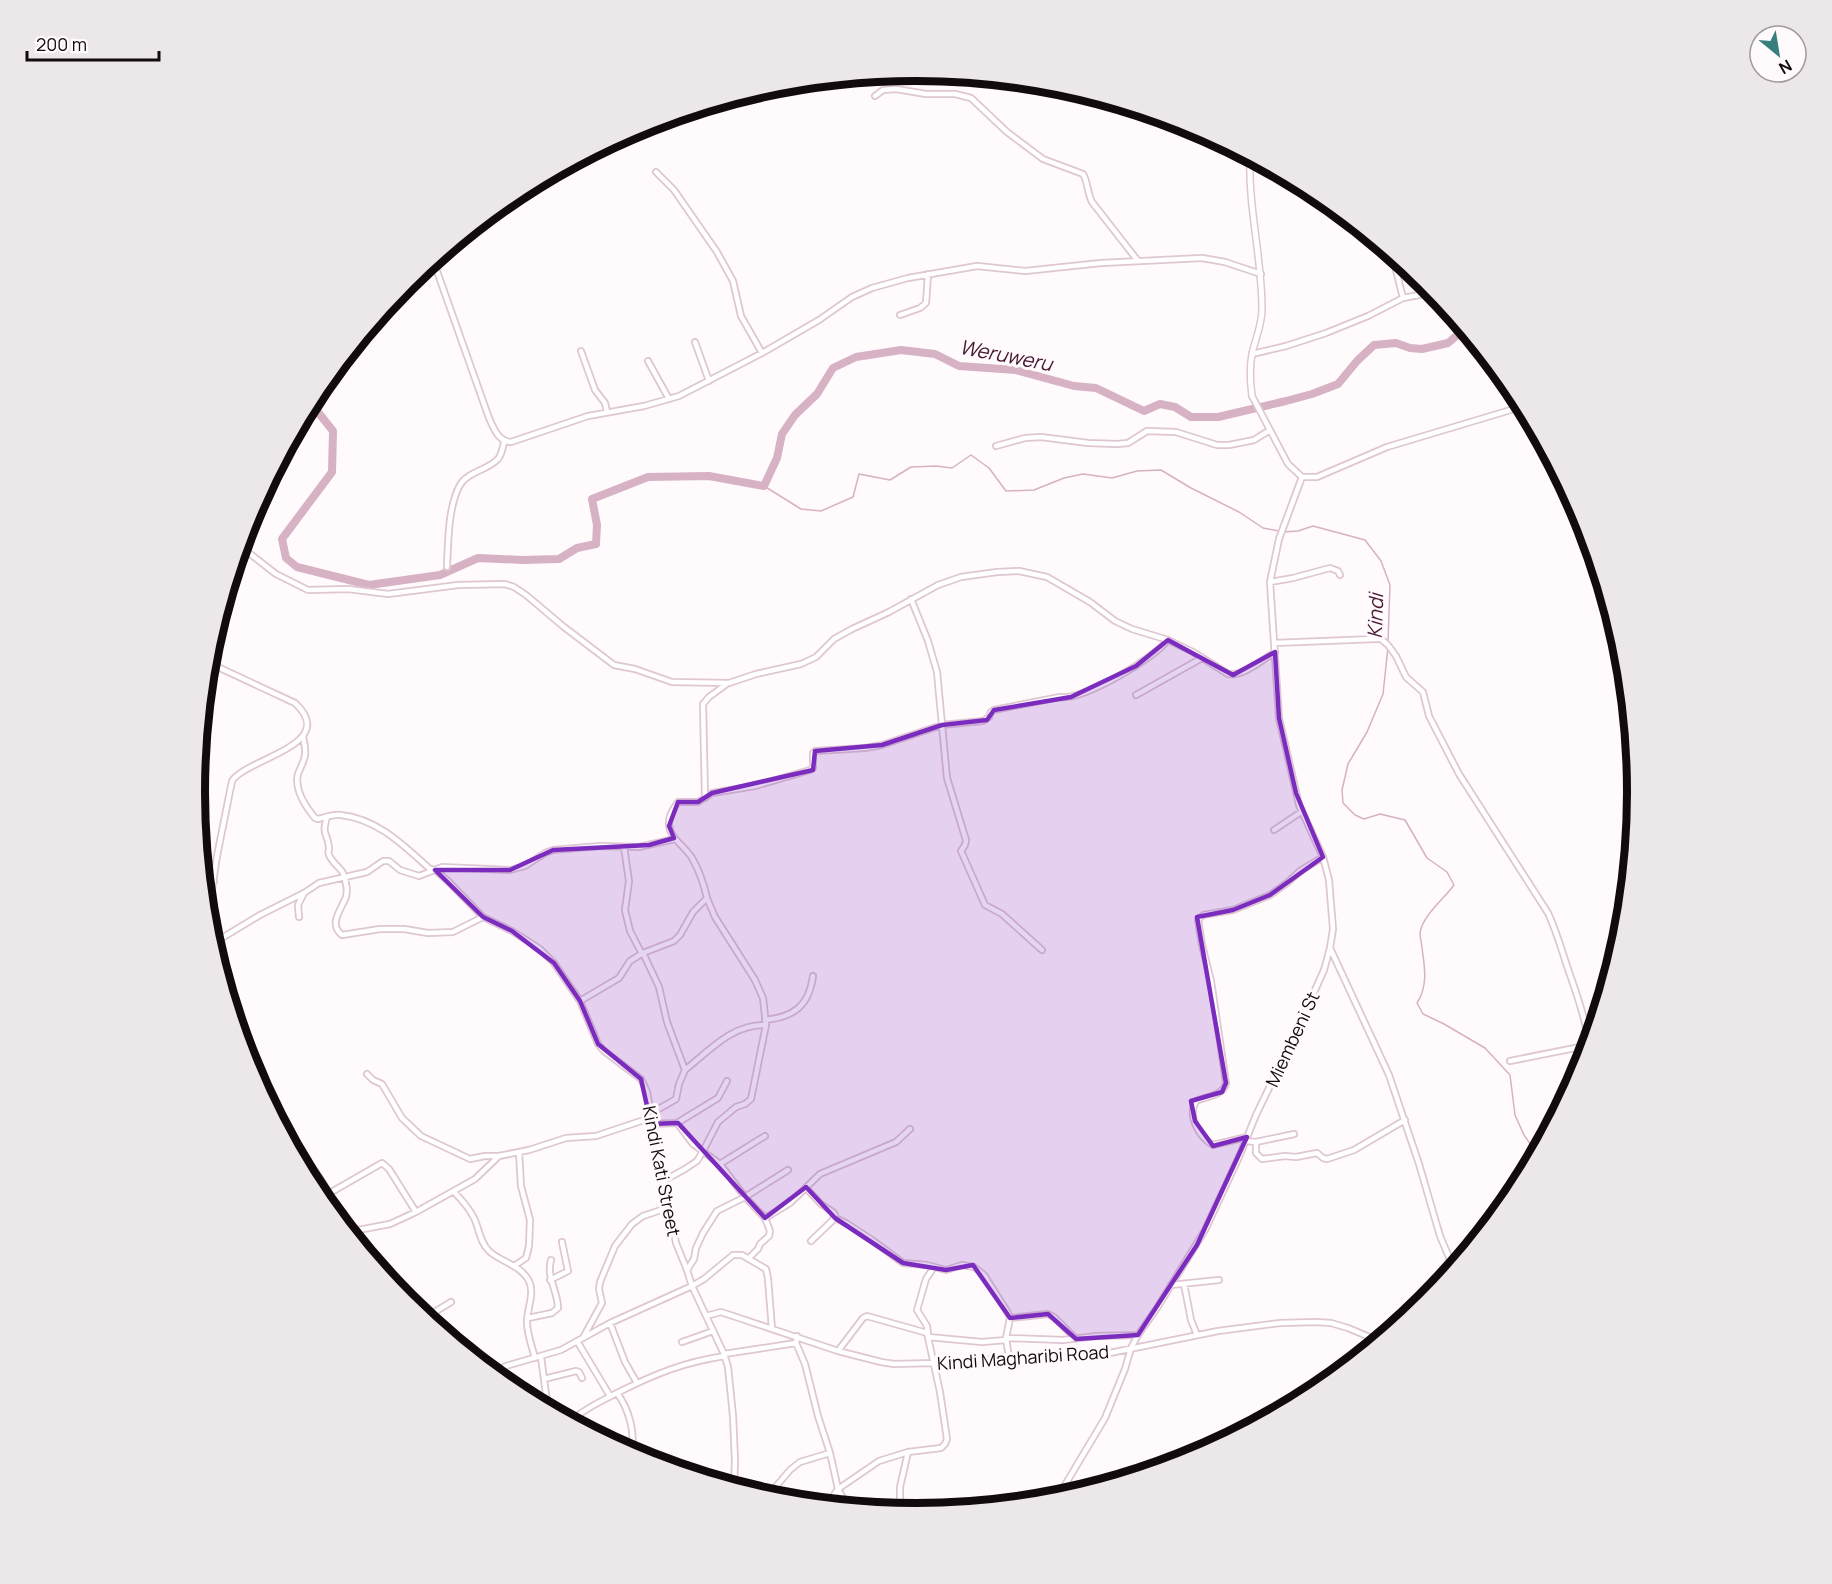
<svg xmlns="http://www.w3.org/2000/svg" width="1832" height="1584" viewBox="0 0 1832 1584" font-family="Manrope,sans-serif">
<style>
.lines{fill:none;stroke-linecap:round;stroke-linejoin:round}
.stream{stroke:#d7b1c4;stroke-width:1.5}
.river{stroke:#d7b1c4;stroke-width:8}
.minor-casing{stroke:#dec7d2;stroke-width:8}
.tertiary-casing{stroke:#dec7d2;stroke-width:8}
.minor{stroke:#fff;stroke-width:4.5}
.tertiary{stroke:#fff;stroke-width:5}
.marked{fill:#7b2cbf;fill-opacity:0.2;stroke:#7b2cbf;stroke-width:4.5;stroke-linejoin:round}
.labels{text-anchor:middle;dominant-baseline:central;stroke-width:6;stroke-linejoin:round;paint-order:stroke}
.street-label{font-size:18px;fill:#120b0e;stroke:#fffafc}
.water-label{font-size:20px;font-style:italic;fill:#471734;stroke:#fffafc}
.rim{fill:none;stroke:#120b0e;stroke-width:8}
</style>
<rect width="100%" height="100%" fill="#fffafc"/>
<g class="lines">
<path class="stream" d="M764 486 801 509 821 511 853 497 859 474 890 480 911 467 936 466 952 468 971 455 989 468 1006 491 1034 490 1064 478 1083 474 1112 478 1137 471 1161 470 1191 488 1239 512 1263 528 1279 531
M1283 532 1298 531 1313 526 1365 540 1381 561 1390 585 1388 642
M1388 647 1383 694 1367 732 1348 764 1342 790 1343 803 1355 815 1364 819 1380 814 1405 820 1427 858 1447 872 1454 885C1444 899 1421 917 1420 934 1420 938 1422 944 1422 948 1425 968 1428 986 1417 1003L1423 1014 1444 1024 1485 1048 1510 1075 1515 1115 1524 1135 1537 1154"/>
<path class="river" d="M310 402 333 431 332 472 282 539 286 558 297 567 369 585 440 575 478 558 522 560 559 559 577 548 596 544 597 525 592 499 648 477 709 476 764 486 777 458 782 434 795 415 817 394 833 368 856 357 901 350 935 354 959 366 1016 370 1074 386 1096 388 1144 411 1160 404 1175 407 1191 417H1218L1286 401 1312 394 1338 384 1357 361 1374 345 1396 343 1410 348 1422 349 1448 343 1461 332 1466 330
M199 742 205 726 202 720"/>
<g class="minor-casing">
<path id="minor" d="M875 96 883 90 896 89 926 94H955L971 98 1007 132 1043 159 1083 174C1088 182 1087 192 1092 202L1138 261
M656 172 674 190 717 252 733 281 741 316 762 353
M1392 254 1403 298
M433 260 489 418C494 429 498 441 511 442L588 416 644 406 679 396 762 353 819 320 852 297 872 288 908 278 977 266 1025 271 1101 263 1202 258 1225 262 1261 274
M900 315 920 308 926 303 928 274
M695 342 709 381
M581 351 595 390 605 403 607 412
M1252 354 1286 346 1326 333 1368 316 1403 298 1435 292
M648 361 669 399
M1252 396 1288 464 1302 477H1317L1387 447 1524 406
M996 446 1025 438 1041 437 1088 443 1117 444 1128 443 1147 431 1176 432 1217 445H1229L1254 440 1270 430
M240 546 276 574 308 590 348 589 388 594 458 585 505 584 514 587 526 595 564 627 614 665 635 669 672 682 729 683 756 674 801 664 816 657 834 639 852 629 889 612 938 585 961 577 997 572 1019 571 1047 577 1090 602 1115 621 1132 629 1168 640 1193 652 1228 674C1243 677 1262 660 1275 652
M447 567C448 544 448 506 460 485 467 472 488 470 498 459 502 454 503 447 504 442
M1270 582 1293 578 1330 568 1338 571 1340 575
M911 599 928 641 937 672 947 778 966 840 965 845 961 851 985 905 1002 914 1042 950
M1274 643 1375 639H1381L1388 645 1396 656 1406 677 1423 692 1429 716 1459 774 1548 913C1557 932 1562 952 1569 972 1578 997 1585 1018 1590 1045L1510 1061
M1136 695 1202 658
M303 736C304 742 306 749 305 755 304 762 300 768 298 774 294 790 305 806 315 818L318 819C326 817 334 814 341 815 378 819 404 846 430 869L435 870 449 882 483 917 512 931 540 949 554 963 580 1001 598 1044 604 1051 641 1079 647 1092 676 1243 687 1270 692 1286 724 1354 728 1367 733 1416 735 1461 734 1487
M705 798 703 704 709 697 728 683
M327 817C321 836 328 833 329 848 329 853 327 852 330 857 336 868 344 867 346 884 347 888 347 893 346 897 341 910 328 924 342 935L380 929H404L428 933 453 932 483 917
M1274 830 1301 812
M624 847 629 881 625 910 630 931 642 954
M203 883 214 881
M207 914 209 909 217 856 232 781C247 758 340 745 295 703L207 662
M299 917 298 905 304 893
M212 944 260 915 304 893 319 883 367 872 383 861H389L400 870 419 876 442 867 510 870 525 866 545 853 553 850 601 846 639 847 675 839
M1330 948 1389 1075 1419 1164 1440 1236 1454 1269
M643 953 659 987 667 1022 685 1070 679 1084 676 1099 650 1114
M580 1001 619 978 630 961 643 953 674 941 680 935 693 912 707 898C704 885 699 870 692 858 686 847 669 838 669 824 668 816 674 808 678 802H698L712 793 755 786 810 770 813 768V753L815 751 865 748 882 745 942 725 983 721 989 717 991 712 994 710 1060 697C1083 701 1153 659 1168 640
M765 1020C794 1017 809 1006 813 976
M685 1070C710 1050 732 1024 766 1025
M367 1074 373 1080 382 1084 402 1118 421 1136 470 1159 485 1156H499
M677 1123 718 1098 727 1081
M651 1124 677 1123 693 1144 720 1164 745 1197 765 1218 770 1231 769 1236 760 1244 758 1249 749 1258
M1247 1137 1213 1145C1199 1137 1187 1116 1196 1101 1207 1096 1223 1096 1226 1083L1211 981 1202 945 1198 920 1203 915 1233 910 1270 895 1287 883 1300 871 1323 857
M1245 1141 1256 1142 1294 1134
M1256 1142V1153L1262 1159 1285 1156 1296 1157 1317 1153 1323 1158 1327 1159 1354 1150 1405 1120
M297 1156C317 1161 337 1211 346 1229
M720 1164 765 1136
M665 1180 685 1169 697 1161 703 1151 718 1122 736 1107 745 1104 751 1099 766 1025 763 998 755 980 715 917 707 898
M806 1188 821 1204 833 1212 835 1215 832 1221 811 1241
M454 1192C462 1200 469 1208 474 1218 479 1228 480 1243 489 1251 499 1261 521 1265 529 1281 535 1293 527 1309 527 1322 527 1334 532 1347 535 1358
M328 1194 382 1163 389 1169 416 1212
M765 1218 790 1203 820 1174 896 1142 910 1129
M835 1218 846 1223 872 1240 903 1263 927 1265 946 1270 962 1265 974 1267 984 1275 1008 1313 1010 1318 1006 1338 1009 1358
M348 1232 390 1224 416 1212 475 1179 499 1156 529 1150 566 1138 596 1136 650 1118
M514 1266 526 1258 529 1246 530 1220 521 1186 519 1152
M687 1270 694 1259 696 1248 703 1233 717 1211 745 1197 788 1170
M550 1280 568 1271 562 1242
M1184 1284 1191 1320 1197 1335
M1171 1285 1219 1280
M706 1316 721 1312 838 1351 881 1362 894 1364 933 1363 1009 1358 1095 1356 1218 1331 1280 1323 1316 1322 1331 1323 1348 1328 1379 1341
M425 1318 451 1302
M528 1318 552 1313 558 1308C558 1291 546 1278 551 1260
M1010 1318 1048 1314 1054 1317 1076 1339
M610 1323 625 1362 637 1383
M928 1334 927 1326 917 1310 926 1279 934 1267
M584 1336 602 1303 599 1289 600 1282 615 1246 632 1224 643 1216 670 1207
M797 1336 796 1343 805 1364 818 1416 830 1453 838 1489 848 1507
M928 1337 982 1342 1006 1340
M1006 1338 1063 1340 1097 1336 1138 1335
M577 1341 610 1396
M682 1342 713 1331
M724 1354 796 1343
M541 1357 548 1409
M492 1373 506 1366 561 1350 610 1323 692 1286 704 1279 733 1255H742L766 1269 768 1279 772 1329
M544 1379 576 1371 579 1372 582 1378
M617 1393C629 1409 636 1434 631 1454
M570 1421C585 1409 601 1401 619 1392 655 1374 684 1362 725 1356
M767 1497 790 1470 800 1462 830 1453
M1056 1500 1105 1418 1125 1369 1131 1348 1138 1335 1157 1308 1205 1230 1239 1157 1256 1115 1299 1026 1324 970 1330 948 1333 929 1329 880 1323 857 1299 805 1279 718 1270 582 1279 539 1302 477
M827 1505 838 1489 879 1461 908 1452 941 1448 945 1444 947 1439 940 1392 927 1333 867 1316 863 1318 838 1351
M900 1512V1487L908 1452"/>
</g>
<g class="tertiary-casing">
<path id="tertiary" d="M1250 157C1248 207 1262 258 1262 309 1262 326 1255 339 1252 354 1249 369 1250 381 1252 396"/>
</g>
<use href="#minor" class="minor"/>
<use href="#tertiary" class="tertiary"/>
</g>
<path class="marked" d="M1168 640 1233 675 1275 652 1279 718 1296 793 1323 857 1270 895 1233 910 1197 917 1226 1083 1222 1092 1191 1101 1195 1121 1213 1146 1247 1137 1197 1245 1138 1335 1076 1339 1048 1314 1010 1318 973 1265 946 1270 903 1263 835 1218 806 1187 765 1218 678 1123 651 1124 641 1079 598 1044 580 1001 554 963 512 931 483 917 435 870H510L553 850 649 845 674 838 669 826 678 802H698L712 793 813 770 815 751 882 745 942 725 987 720 994 710 1071 697 1136 666Z"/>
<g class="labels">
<g class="street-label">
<text transform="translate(1292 1039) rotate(-65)">Miembeni St</text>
<text transform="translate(662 1171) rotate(79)">Kindi Kati Street</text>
<text transform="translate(1023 1357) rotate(-4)">Kindi Magharibi Road</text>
</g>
<g class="water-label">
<text transform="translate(1006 355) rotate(11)">Weruweru</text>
<text transform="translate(1375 616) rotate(-88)">Kindi</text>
</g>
</g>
<path d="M0 0H1832V1584H0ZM205 792a711 711 0 1 1 1422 0a711 711 0 1 1-1422 0Z" fill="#ece7e9" fill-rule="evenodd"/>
<path class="rim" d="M205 792a711 711 0 1 1 1422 0a711 711 0 1 1-1422 0Z"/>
<g transform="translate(1778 54) rotate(150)"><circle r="28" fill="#fffafc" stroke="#a09a9d" stroke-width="1.5"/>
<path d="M0-4.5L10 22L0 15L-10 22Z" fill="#377f7e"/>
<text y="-9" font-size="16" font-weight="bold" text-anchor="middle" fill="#120b0e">N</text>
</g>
<path d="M27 51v9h132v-9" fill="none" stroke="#120b0e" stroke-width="3"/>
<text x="36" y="51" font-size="18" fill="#120b0e" stroke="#fffafc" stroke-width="4.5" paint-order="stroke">200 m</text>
</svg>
